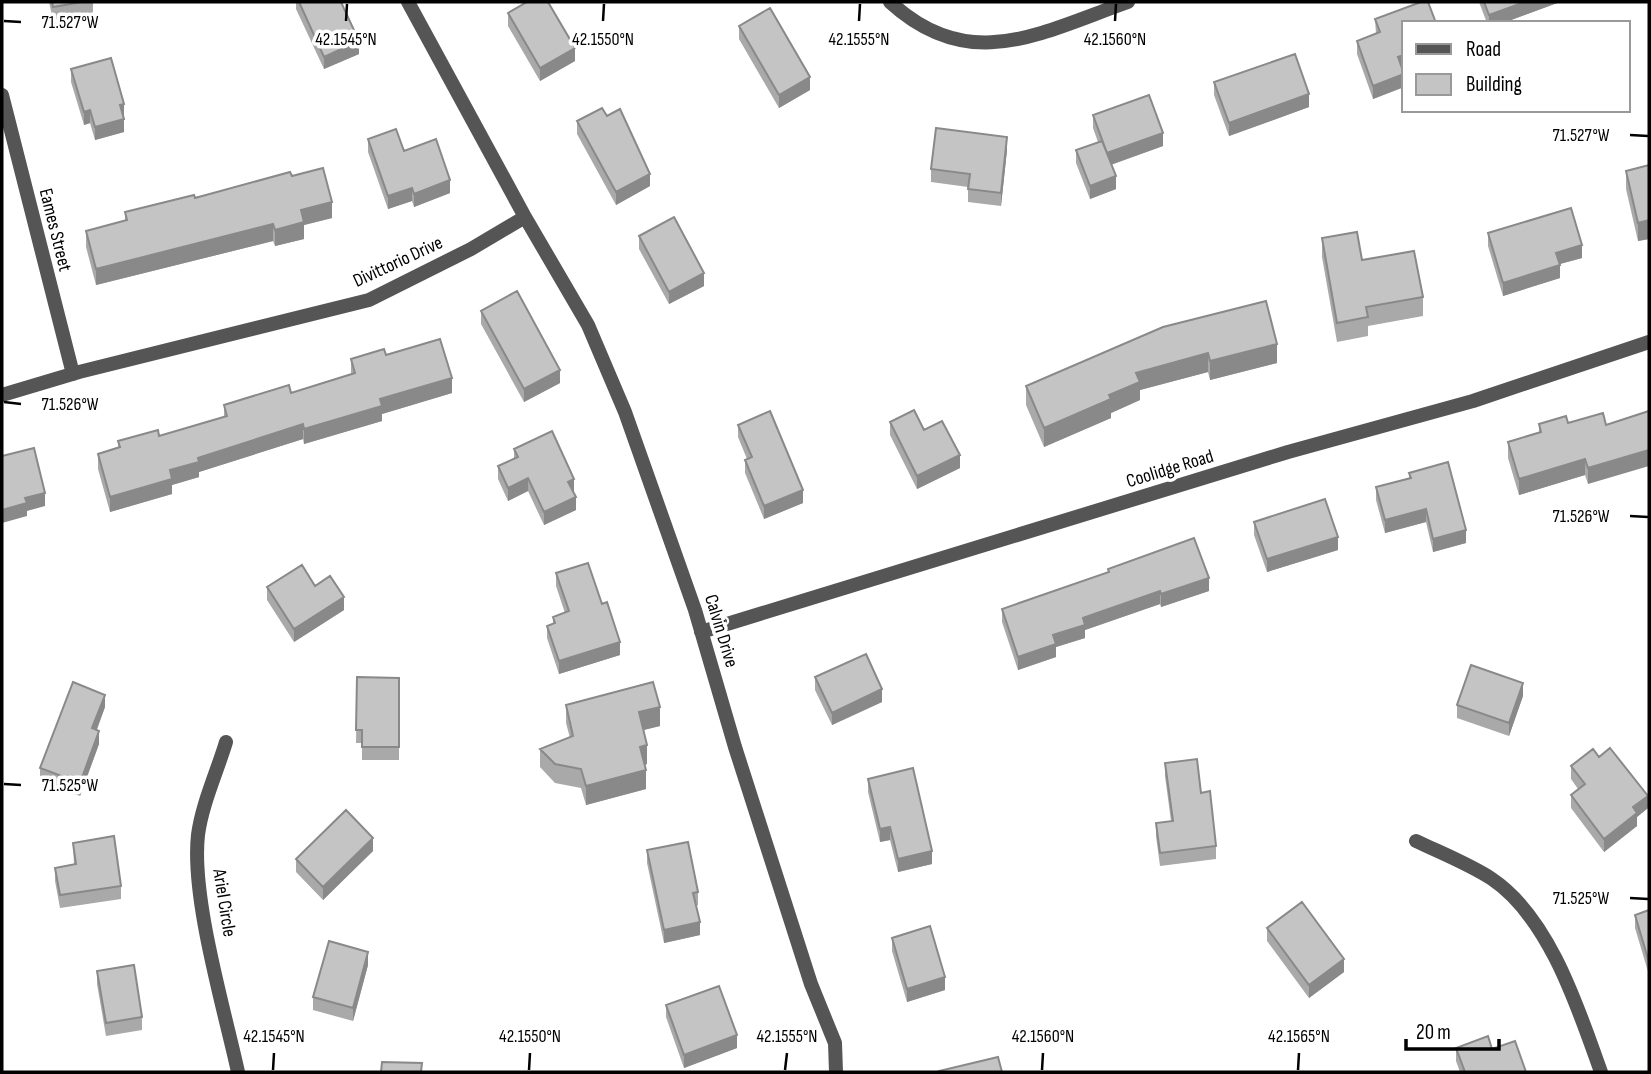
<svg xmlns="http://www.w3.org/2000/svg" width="1651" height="1074" viewBox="0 0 1651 1074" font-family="'Sofia Sans Condensed',sans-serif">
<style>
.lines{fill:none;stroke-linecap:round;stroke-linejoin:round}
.street{stroke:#555;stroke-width:14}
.wall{fill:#a9a9a9}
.shaded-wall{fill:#898989}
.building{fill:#c4c4c4;stroke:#898989;stroke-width:2}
.ticks{fill:none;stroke:#000;stroke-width:2.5}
.labels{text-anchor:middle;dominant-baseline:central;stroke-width:7;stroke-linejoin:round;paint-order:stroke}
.street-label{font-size:19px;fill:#000;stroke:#fff}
.ticks-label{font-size:18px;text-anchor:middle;fill:#000;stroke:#fff;stroke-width:7;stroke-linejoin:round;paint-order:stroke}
</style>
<rect width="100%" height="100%" fill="#fff"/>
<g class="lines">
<path class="street" d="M890 2C970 75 1040 33 1128 2
M2 95 73 374
M525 217 588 325 625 412 695 610 735 747 811 984 835 1043 836 1072
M2 395 79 372 369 300 471 249 525 217 408 2
M701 632 1288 452 1473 401 1649 342
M226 742C217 772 202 804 198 835 191 897 224 1008 238 1072
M1416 841C1441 853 1469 864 1492 879 1550 918 1579 1011 1601 1072"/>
</g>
<path class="wall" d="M49 2H93V13L53 20Z
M296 2H341L359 54 324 69 296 9Z
M1479 2H1560L1503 23H1487Z
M508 13 575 61 540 81 508 26Z
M1375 19 1403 68 1404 73V87L1373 99 1357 54V41L1376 34Z
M739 26 810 90 779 108 739 39Z
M71 69 124 117H123L124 132 95 140 90 123 84 125 71 82Z
M1214 82 1309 107 1229 136 1214 95Z
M1093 115 1163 146 1111 165 1116 189 1090 199 1076 163V150L1098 142 1093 128Z
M577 121 650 186 616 205 577 134Z
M368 139 450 193 414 207 412 201 388 209 368 152Z
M1007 150 1001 206 968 202V187L931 182V169Z
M1649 165V239L1638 241 1626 189V171Z
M292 176 332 218 304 225V239L275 246 273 241 96 285 86 247V231L125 221V212Z
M1488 233 1582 258 1560 264V278L1503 296 1488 246Z
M639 236 704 286 669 304 639 249Z
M1322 238 1362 260 1423 297V316L1368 326V336L1337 342 1322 257Z
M481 311 560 383 524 402 481 324Z
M1163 327 1277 363 1210 380 1208 372 1140 390V400L1111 413V418L1044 447 1026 405V386Z
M386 355 452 393 382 414V421L304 444 303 439 199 472V477L172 485V494L110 512 98 469V454L118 448V441L159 436 224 417V405L291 393 351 374V359Z
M1603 413 1588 484 1585 475 1519 495 1508 458V442L1539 433V424L1568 423Z
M890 422 924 430 960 468 917 489 890 435Z
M738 425 803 503 764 519 745 473V460L747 459 738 437Z
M514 449 574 492H573L576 510 544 525 528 491 508 501 498 479V466L514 458Z
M1409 473 1466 543 1433 552 1426 522 1385 533 1376 500V487L1409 478Z
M1254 522 1338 550 1267 572 1254 535Z
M1108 569 1209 591 1161 607 1160 604 1085 630V638L1056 647V657L1018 670 1002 622V609L1108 573Z
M556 573 620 655 559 674 547 638V626L553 624V617L565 613 556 586Z
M267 587 344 610 294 642 267 600Z
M357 677 399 678V760H362V743H356Z
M815 677 882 702 832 725 815 690Z
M1523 696 1509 736 1457 718V705Z
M566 705 660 726 644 730 647 764 645 765 646 789 586 805 581 788 555 783 540 767V749L570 738 566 723Z
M105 707 97 730 99 744 80 796 40 781V768Z
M1599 757 1648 808 1637 817V826L1604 852 1571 808V795L1578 789 1571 779V766Z
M1165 763 1201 793 1216 846V859L1160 866 1156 836V823L1171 821 1165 776Z
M868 779 932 864 898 872 890 840 880 842 868 792Z
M73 843 121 886V899L60 908 55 881V868L74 865Z
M647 850 698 892V905L696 906 700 935 664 943 647 863Z
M373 851 323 900 296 872V859Z
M1649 910V975L1635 928V915Z
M1267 928 1344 972 1309 998 1267 941Z
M892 938 945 990 907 1002 892 951Z
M368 965 353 1021 313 1010V997Z
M97 971 142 1017V1030L106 1036 97 984Z
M666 1005 737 1048 684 1068 666 1017Z
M1456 1048 1526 1072H1460L1456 1061Z"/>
<path class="shaded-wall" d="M1525 2H1560L1503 23H1489V15Z
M359 41V54L324 69V57Z
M575 48V61L540 81V68Z
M1404 55V68L1398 70V57Z
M1404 74V87L1373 99V86Z
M810 77V90L779 108V95Z
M1309 94V107L1229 136V123Z
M124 104V117L120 118V105Z
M90 110V123L84 125V112Z
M124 119V132L95 140V127Z
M1163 133V146L1107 166V153Z
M1007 137V150L1001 206V193Z
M650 174V186L616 205V192Z
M1116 176V189L1090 199V186Z
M450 180V193L414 207V194Z
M412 188V201L388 209V196Z
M332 202V218L304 225V239L275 246V230L301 210Z
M1649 220V239L1638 241V223Z
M273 224V241L96 285V269Z
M1582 245V258L1556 265V253Z
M1560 265V278L1503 296V283Z
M704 273V286L669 304V292Z
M1277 344V363L1210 380V361Z
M1208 353V372L1140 390V400L1111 413V418L1044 447V428L1109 395 1136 373Z
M560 370V383L524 402V389Z
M452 378V393L382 414V421L304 444V429L380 399Z
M303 424V439L199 472V477L172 485V494L110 512V497L198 458Z
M1649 450V466L1588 484V468Z
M960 455V468L917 489V476Z
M1585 459V475L1519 495V479Z
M528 478V491L508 501V488Z
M574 479V492L568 495V482Z
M803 490V503L764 519V506Z
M45 493V506L27 511V516L2 523V510L25 498Z
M576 497V510L544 525V512Z
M1426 509V522L1385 533V520Z
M1466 530V543L1433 552V539Z
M1338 537V550L1267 572V559Z
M1209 578V591L1161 607V594Z
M1160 591V604L1085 630V638L1056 647V657L1018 670V657L1083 618Z
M344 597V610L294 642V629Z
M620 642V655L559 674V661Z
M1523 683V696L1509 736V723Z
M882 689V702L832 725V713Z
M105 695V707L92 741V728Z
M660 707V726L639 731V712Z
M99 731V744L80 796V783Z
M647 745V764L640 766V747Z
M646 770V789L586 805V786Z
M1648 796V808L1637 817V826L1604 852V839L1633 807Z
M890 827V840L880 842V829Z
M373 838V851L323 900V887Z
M932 851V864L898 872V859Z
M700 922V935L664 943V930Z
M368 952V965L353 1021V1008Z
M1344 959V972L1309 998V985Z
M945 977V990L907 1002V989Z
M737 1035V1048L684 1068V1055Z"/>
<path class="building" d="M52 2H82L53 7Z
M299 2H341L359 41 324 57Z
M527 2H548L575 48 540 68 508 13Z
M1421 2H1428L1436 23H1404V55L1398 57 1404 74 1373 86 1357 41 1380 32 1375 19Z
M1484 2H1525L1489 15Z
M770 8 810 77 779 95 739 26Z
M1295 54 1309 94 1229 123 1214 82Z
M111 58 124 104 120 105 124 119 95 127 90 110 84 112 71 69Z
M1149 95 1163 133 1107 153 1093 115Z
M602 108 607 116 620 109 650 174 616 192 577 121Z
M936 128 1007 137 1001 193 968 189 970 174 931 169Z
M396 129 404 151 436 139 450 180 414 194 412 188 388 196 368 139Z
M1102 141 1116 176 1090 186 1076 150Z
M1649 165V220L1638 223 1626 171Z
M323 168 332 202 301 210 304 222 275 230 273 224 96 269 86 231 127 220 125 212 194 195 195 198 290 172 292 176Z
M1571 208 1582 245 1556 253 1560 265 1503 283 1488 233Z
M674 217 704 273 669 292 639 236Z
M1357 232 1362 260 1414 251 1423 297 1366 307 1368 317 1337 323 1322 238Z
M517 291 560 370 524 389 481 311Z
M1266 301 1277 344 1210 361 1208 353 1136 373 1140 382 1109 395 1111 399 1044 428 1026 386 1163 327Z
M440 339 452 378 380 399 382 406 304 429 303 424 198 458 199 462 170 470 172 479 110 497 98 454 120 447 118 441 158 430 159 436 227 416 224 405 289 385 291 393 355 373 351 359 384 349 386 355Z
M914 410 924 430 942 421 960 455 917 476 890 422Z
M770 411 803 490 764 506 745 460 752 457 738 425Z
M1649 411V450L1588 468 1585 459 1519 479 1508 442 1541 432 1539 424 1566 416 1568 423 1603 413 1606 425Z
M552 431 574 479 568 482 576 497 544 512 528 478 508 488 498 466 518 457 514 449Z
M34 448 45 493 25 498 27 503 2 510V456Z
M1448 462 1466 530 1433 539 1426 509 1385 520 1376 487 1411 478 1409 473Z
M1325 499 1338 537 1267 559 1254 522Z
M1194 538 1209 578 1161 594 1160 591 1083 618 1085 625 1053 635 1056 644 1018 657 1002 609 1109 572 1108 569Z
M588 563 602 604 607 602 620 642 559 661 547 626 555 623 553 617 569 611 556 573Z
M302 565 315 586 330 576 344 597 294 629 267 587Z
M866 654 882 689 832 713 815 677Z
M1471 665 1523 683 1509 723 1457 705Z
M357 677 399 678V747H362V730H356Z
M73 682 105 695 92 728 99 731 80 783 40 768Z
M653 682 660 707 639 712 647 745 640 747 646 770 586 786 581 769 555 764 540 749 573 736 566 705Z
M1610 748 1648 796 1633 807 1637 813 1604 839 1571 795 1585 784 1571 766 1593 749 1599 757Z
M1197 759 1201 793 1210 791 1216 846 1160 853 1156 823 1173 821 1165 763Z
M913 768 932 851 898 859 890 827 880 829 868 779Z
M346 810 373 838 323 887 296 859Z
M114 836 121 886 60 895 55 868 76 864 73 843Z
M688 842 698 892 693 893 700 922 664 930 647 850Z
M1302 902 1344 959 1309 985 1267 928Z
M1649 910V962L1635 915Z
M930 926 945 977 907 989 892 938Z
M329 941 368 952 353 1008 313 997Z
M134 965 142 1017 106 1023 97 971Z
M719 986 737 1035 684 1055 666 1005Z
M1488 1036 1492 1049 1515 1041 1526 1072H1465L1456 1048Z
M998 1057 1002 1072H940L939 1071Z
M382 1062 422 1063 421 1072H381Z"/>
<path class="ticks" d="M4 21 21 22M346 21 347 4M603 21 604 4M859 21 860 4M1115 21 1116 4M1630 135 1648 136M4 402 21 404M1630 516 1648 517M4 784 21 785M1630 898 1648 899M273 1070 274 1053M529 1070 530 1053M785 1070 787 1053M1042 1070 1043 1053M1298 1070 1299 1053"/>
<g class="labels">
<g class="street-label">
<text transform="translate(55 230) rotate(76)">Eames Street</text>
<text transform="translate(398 262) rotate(-25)">Divittorio Drive</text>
<text transform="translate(1170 469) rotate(-17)">Coolidge Road</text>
<text transform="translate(721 631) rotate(73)">Calvin Drive</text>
<text transform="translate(224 903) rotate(81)">Ariel Circle</text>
</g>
</g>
<g class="ticks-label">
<text x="70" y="28">71.527°W</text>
<text x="346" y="45">42.1545°N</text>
<text x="603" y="45">42.1550°N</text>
<text x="859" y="45">42.1555°N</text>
<text x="1115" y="45">42.1560°N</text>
<text x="1581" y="141">71.527°W</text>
<text x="70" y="410">71.526°W</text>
<text x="1581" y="522">71.526°W</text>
<text x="70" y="791">71.525°W</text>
<text x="1581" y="904">71.525°W</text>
<text x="274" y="1042">42.1545°N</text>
<text x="530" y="1042">42.1550°N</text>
<text x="787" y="1042">42.1555°N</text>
<text x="1043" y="1042">42.1560°N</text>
<text x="1299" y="1042">42.1565°N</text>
</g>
<rect width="1651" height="1074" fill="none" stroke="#000000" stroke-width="7"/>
<rect x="1402" y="21" width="228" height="91" fill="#ffffff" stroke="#999999" stroke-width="2"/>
<rect x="1416" y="44" width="35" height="10" fill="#555555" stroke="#999999" stroke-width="2"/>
<text x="1466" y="56" font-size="21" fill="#000000">Road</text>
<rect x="1416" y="74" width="35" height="21" fill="#c4c4c4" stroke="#999999" stroke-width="2"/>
<text x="1466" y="91" font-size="21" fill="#000000">Building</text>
<path d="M1406 1039v10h93v-10" fill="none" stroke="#000000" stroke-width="3.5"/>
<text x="1416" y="1039" font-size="21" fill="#000000" stroke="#ffffff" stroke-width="5" paint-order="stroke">20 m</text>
</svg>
